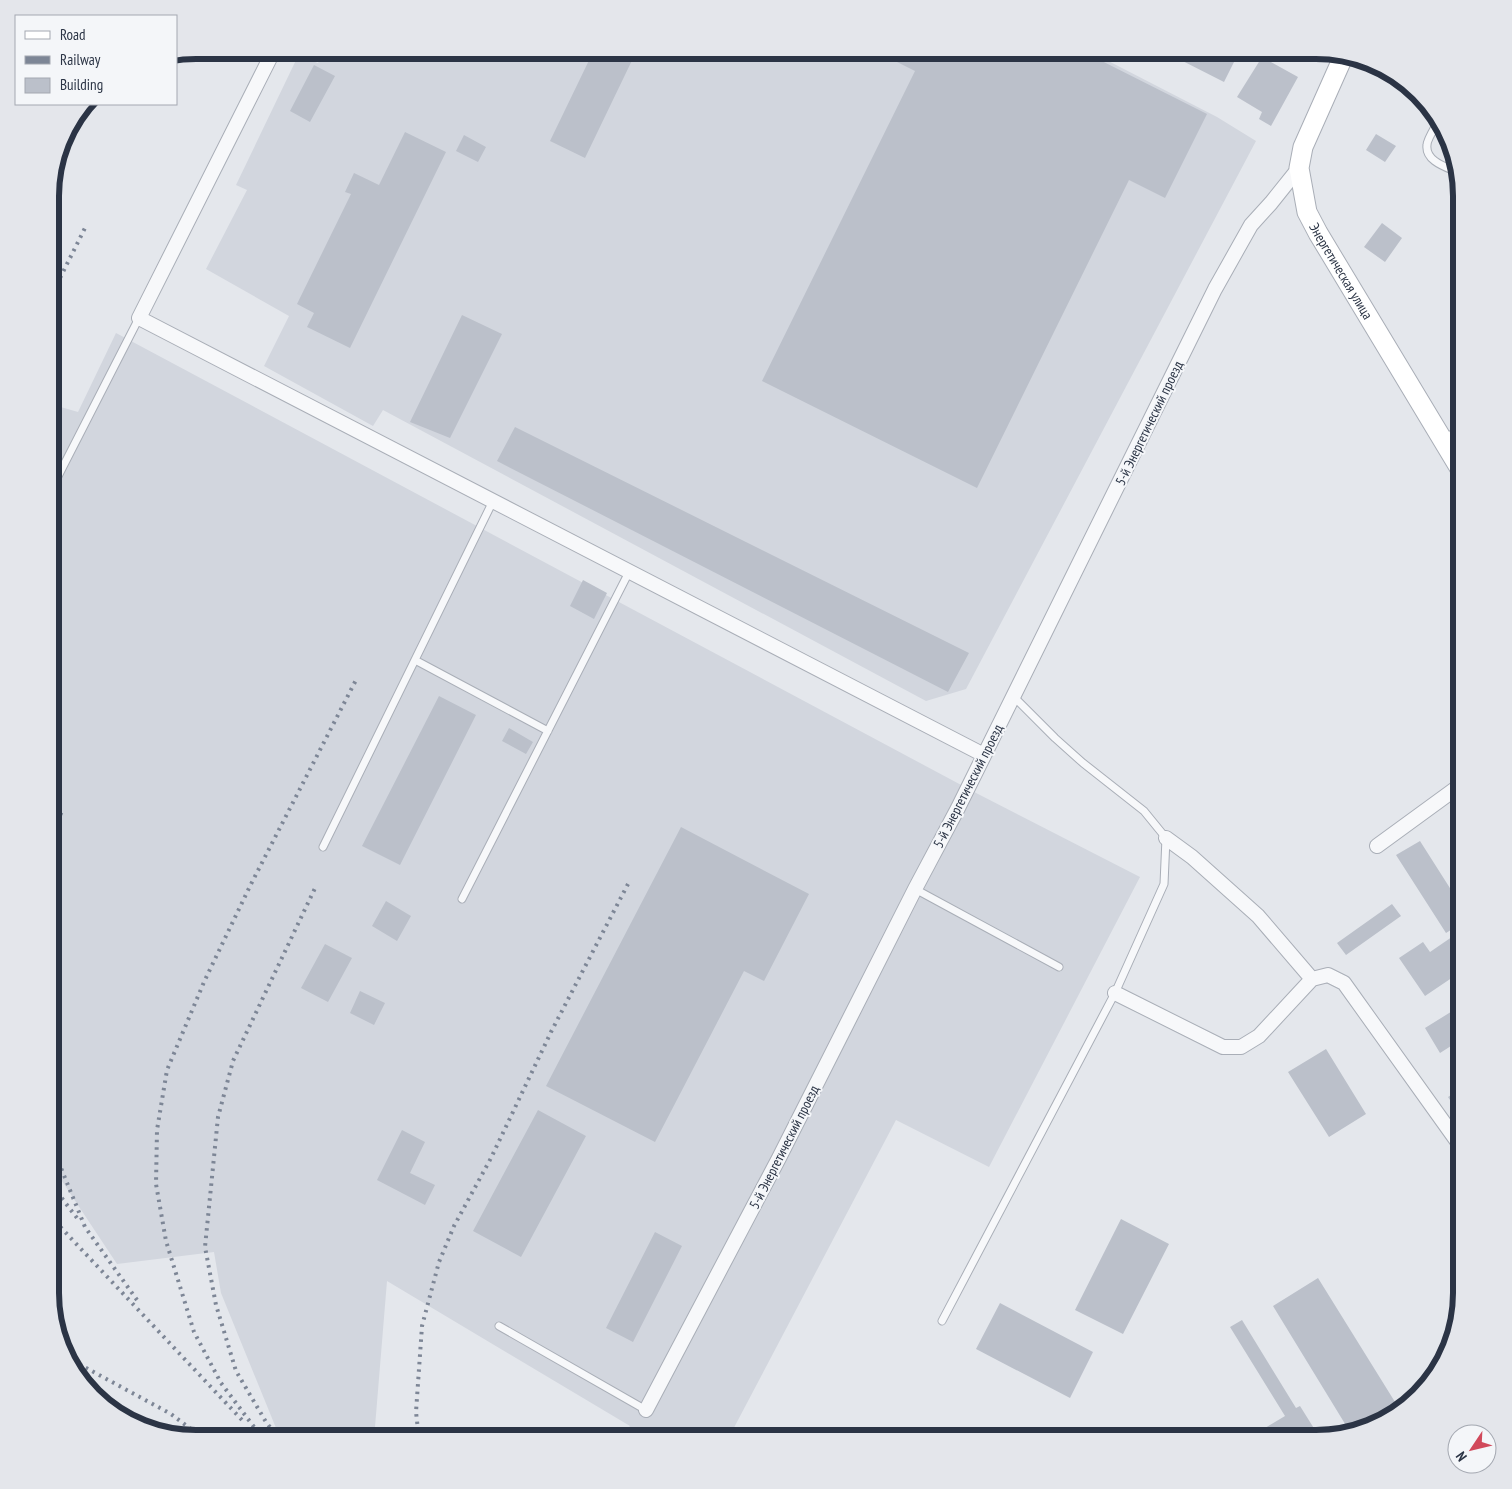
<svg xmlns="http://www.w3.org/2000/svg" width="1512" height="1489" viewBox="0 0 1512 1489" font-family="'PT Sans Narrow',sans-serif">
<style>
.built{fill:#d2d6de}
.building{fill:#bbc0ca}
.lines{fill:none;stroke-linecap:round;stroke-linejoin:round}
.service-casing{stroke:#a9aeb7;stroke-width:9}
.minor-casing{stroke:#a9aeb7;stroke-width:16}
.secondary-casing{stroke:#a9aeb7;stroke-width:21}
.service{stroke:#f7f8fa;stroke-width:7}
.minor{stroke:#f7f8fa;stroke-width:14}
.secondary{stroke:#fff;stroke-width:19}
.rail{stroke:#7d8696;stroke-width:4;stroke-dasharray:2.5 5;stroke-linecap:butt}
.labels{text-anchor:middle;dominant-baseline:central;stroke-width:4;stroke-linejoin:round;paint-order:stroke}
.street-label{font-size:14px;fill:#2b3445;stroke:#f4f6f9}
.rim{fill:none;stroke:#2b3445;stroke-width:6}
</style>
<rect width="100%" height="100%" fill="#e4e7ec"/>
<path class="built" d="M325 50H1087L1217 117 1256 141 966 689 926 701 383 410 373 426 264 366 289 316 206 269 247 190 236 185 298 56 318 63Z
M116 333 978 794 1140 877 989 1167 896 1120 728 1439H620L630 1426 387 1281 374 1439H286L276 1428 221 1293 214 1252 117 1264 60 1178 50 1148V1026L54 1016 50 1014V404L78 412Z"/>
<path class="building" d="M594 50H637L585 158 550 141Z
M873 50H1080L1207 114 1165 198 1129 180 977 488 762 381 915 71Z
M1161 50H1240L1224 82Z
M1262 57 1298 77 1271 126 1259 119 1262 112 1237 97Z
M314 65 335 76 310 122 290 111Z
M405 132 446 152 350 348 307 327 314 313 297 304 351 194 345 192 354 173 379 185Z
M1376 134 1396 146 1385 162 1366 150Z
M464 135 486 147 478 162 456 151Z
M1382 223 1402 238 1385 262 1364 247Z
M462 315 502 334 450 438 410 422Z
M515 427 969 653 948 692 497 461Z
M583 580 607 593 594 619 570 606Z
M439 696 476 715 400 865 362 846Z
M509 728 533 742 526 754 502 741Z
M681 827 809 894 764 981 744 971 655 1142 546 1086Z
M1420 841 1462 907V923L1446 933 1396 855Z
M386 901 411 916 397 941 372 926Z
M1392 904 1401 916 1346 955 1337 943Z
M1462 930V971L1425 996 1399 958 1423 942 1430 952Z
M325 944 352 958 328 1002 301 988Z
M360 991 385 1003 374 1025 350 1013Z
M1462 1005V1039L1440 1053 1425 1028Z
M1326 1049 1366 1114 1329 1137 1288 1072Z
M1462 1088V1118L1448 1097Z
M538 1110 586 1136 521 1257 473 1231Z
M402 1130 425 1142 410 1173 435 1185 425 1205 377 1180Z
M1121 1219 1169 1244 1123 1334 1075 1310Z
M655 1232 682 1246 633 1342 606 1328Z
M1318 1278 1400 1410 1372 1428 1350 1432 1273 1306Z
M1000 1303 1093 1352 1070 1398 976 1349Z
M1242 1320 1296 1408 1300 1406 1320 1438 1247 1439 1285 1416 1230 1327Z"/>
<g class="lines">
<g class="service-casing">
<path id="service" d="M1439 120C1436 126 1427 139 1427 145 1425 161 1446 167 1457 172
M50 492 139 318
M415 660 548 731
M323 847 493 501
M915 889 1059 967
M462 899 629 572
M942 1321 1115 993 1164 884 1166 838 1144 811 1083 763 1055 738 1013 696
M499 1326 646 1410"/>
</g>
<g class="minor-casing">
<path id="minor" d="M274 50 139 318 984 755
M1443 441 1462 435
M1166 838 1192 857 1258 916 1312 979
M1377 846 1462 784
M1115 993 1223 1047H1241L1259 1036 1312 979 1328 975 1344 983 1462 1148
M646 1410 779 1158 915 889 958 808 1215 289 1251 225 1271 203 1299 168"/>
</g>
<g class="secondary-casing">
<g id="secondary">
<path id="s1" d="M1344 55 1303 147 1299 168 1307 212 1318 233 1462 472"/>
</g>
</g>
<use href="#service" class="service"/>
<use href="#minor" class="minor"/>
<use href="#secondary" class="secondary"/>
<path class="rail" d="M50 298 85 228
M50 843 63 808
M50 1141 85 1227 137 1300
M50 1179 54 1188 77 1218
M50 1216 242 1420
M66 1357 171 1414 204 1439
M263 1439 221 1383 194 1332 166 1241 156 1184 157 1130 167 1070 204 982 250 886 356 680
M279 1439 266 1422 236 1371 216 1305 205 1247 218 1117 233 1061 316 886
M419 1439 416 1412 422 1326 439 1262 454 1226 491 1158 551 1032 628 884"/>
</g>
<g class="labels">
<g class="street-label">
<text stroke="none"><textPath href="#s1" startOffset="235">Энергетическая улица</textPath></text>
<text transform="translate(1149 423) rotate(-64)">5-й Энергетический проезд</text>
<text transform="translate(968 786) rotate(-63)">5-й Энергетический проезд</text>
<text transform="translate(784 1147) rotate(-63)">5-й Энергетический проезд</text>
</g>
</g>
<path d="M0 0H1512V1489H0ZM196 59H1316A137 137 0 0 1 1453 196V1293A137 137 0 0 1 1316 1430H196A137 137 0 0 1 59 1293V196A137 137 0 0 1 196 59Z" fill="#e4e6eb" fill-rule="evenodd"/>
<path class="rim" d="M196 59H1316A137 137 0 0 1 1453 196V1293A137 137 0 0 1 1316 1430H196A137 137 0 0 1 59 1293V196A137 137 0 0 1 196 59Z"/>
<rect x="15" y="15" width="162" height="90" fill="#f4f6f9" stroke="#a4a8b1"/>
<rect x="25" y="31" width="25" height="8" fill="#ffffff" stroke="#a4a8b1"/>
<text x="60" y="40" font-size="15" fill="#2b3445">Road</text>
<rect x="25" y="56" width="25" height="8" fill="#7d8696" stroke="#a4a8b1"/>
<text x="60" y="65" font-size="15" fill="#2b3445">Railway</text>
<rect x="25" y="78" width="25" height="15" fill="#bbc0ca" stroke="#a4a8b1"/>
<text x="60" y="90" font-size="15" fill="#2b3445">Building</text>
<g transform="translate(1472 1449) rotate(235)"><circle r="24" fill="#f4f6f9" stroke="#a4a8b1"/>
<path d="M0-4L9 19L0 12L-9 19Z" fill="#d1495b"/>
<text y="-8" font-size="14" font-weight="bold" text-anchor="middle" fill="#2b3445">N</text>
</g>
</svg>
